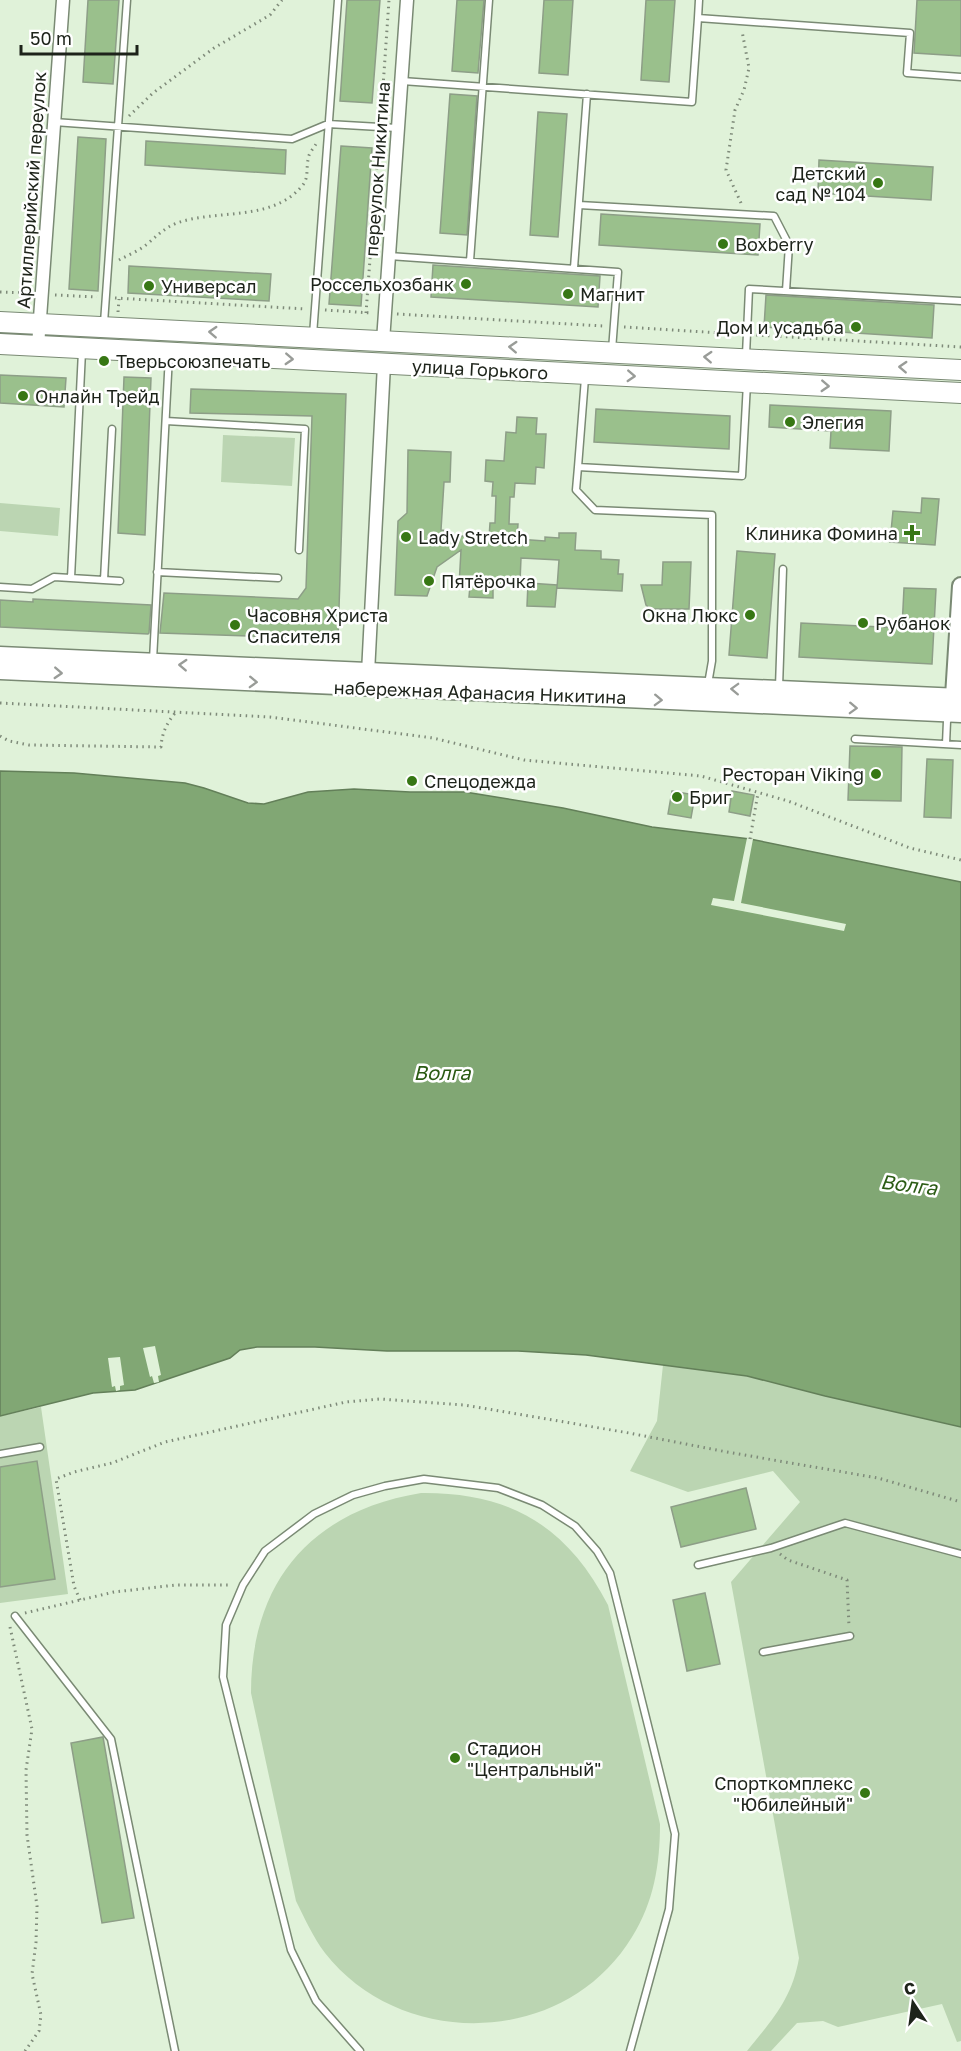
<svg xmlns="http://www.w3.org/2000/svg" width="961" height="2051" viewBox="0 0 961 2051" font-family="'Golos Text',sans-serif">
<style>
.green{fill:#bbd5b2}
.water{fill:#81a774;stroke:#637f59;stroke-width:1.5}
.pier{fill:#e0f2d9}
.building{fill:#9ac08c;stroke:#8d9e87;stroke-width:1.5}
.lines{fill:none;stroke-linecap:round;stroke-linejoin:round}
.service-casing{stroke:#7a8a74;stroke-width:9}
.minor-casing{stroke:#7a8a74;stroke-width:15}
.tertiary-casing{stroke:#7a8a74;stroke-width:20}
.secondary-casing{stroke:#7a8a74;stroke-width:21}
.primary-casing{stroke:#7a8a74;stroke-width:22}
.path{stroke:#7e8a79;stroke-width:3;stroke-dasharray:1.5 4.5;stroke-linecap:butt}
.service{stroke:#fff;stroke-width:6}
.minor{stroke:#fff;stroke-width:12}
.tertiary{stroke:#fff;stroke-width:16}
.secondary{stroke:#fff;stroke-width:18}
.primary{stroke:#fff;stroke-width:20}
.oneway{stroke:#999c98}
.poi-dot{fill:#377714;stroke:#fff;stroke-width:2}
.labels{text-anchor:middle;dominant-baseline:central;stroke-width:5;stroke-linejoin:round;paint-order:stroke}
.street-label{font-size:18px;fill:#1d231a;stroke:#fff}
.poi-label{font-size:18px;fill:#1d231a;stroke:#fff;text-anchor:start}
.water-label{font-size:20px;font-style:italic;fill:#2b5b14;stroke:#fff}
</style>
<rect width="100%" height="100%" fill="#e0f2d9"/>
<path class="green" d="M223 435 295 438 292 486 221 482Z
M0 503 60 508 58 536 0 531Z
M663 1365 747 1376 825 1396 961 1427V2041L957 2042 942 2004 838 2027 823 2021 797 2023 771 2051H747C772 2020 792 1999 799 1958L731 1582 800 1502 773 1471 688 1492 630 1471 657 1421Z
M41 1407 68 1594 0 1603V1416Z
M421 1493C510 1492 567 1526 608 1605L660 1824C660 1864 654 1902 632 1937 565 2047 402 2051 325 1953 313 1937 305 1919 296 1901L251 1693C251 1582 311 1511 421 1493Z"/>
<path class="water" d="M0 771 74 773 185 783 204 788 248 803 264 804 308 792 354 789 410 792H465L563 808 652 827 750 839 961 882V1427L825 1396 747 1376 586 1355 518 1351H387L315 1347H257L240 1350 230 1358 135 1390 93 1393 0 1416Z"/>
<path class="pier" d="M747 838 753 839 741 903 846 924 844 931 711 905 713 898 734 901Z
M155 1346 161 1375 158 1376 159 1382 154 1383 152 1376 150 1377 143 1348Z
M120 1357 124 1385 120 1386V1390L116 1391 115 1386 112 1387 108 1358Z"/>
<path class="building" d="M88 0H119L113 84 83 82Z
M347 0H380L372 103 340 101Z
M457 0H484L478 73 452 71Z
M544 0H573L568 75 539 73Z
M646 0H675L669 82 641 80Z
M917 0H961V56L914 53Z
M450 94 477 96 467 235 440 233Z
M538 112 567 114 558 237 530 235Z
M78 137 106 139 98 291 69 289Z
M146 141 286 150 285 174 145 165Z
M341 146 372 148 361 306 329 304Z
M819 160 933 167 931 200 818 193Z
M601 214 760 224 758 255 599 245Z
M433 265 600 276 598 307 431 297Z
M129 266 271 274 269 301 128 293Z
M766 295 934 305 932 338 764 327Z
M0 375 66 378 64 407 0 403Z
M124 377 151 378 145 535 118 533Z
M191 389 346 394 338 639 160 633 164 593 298 599 306 588 312 416 190 413Z
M770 405 891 411 889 451 830 448 831 431 769 427Z
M596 409 730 416 729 449 594 442Z
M517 417 537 418 536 434H546L544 468 536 467 535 484 515 483 514 497H510L509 524H518L517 539 545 541V537L559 538V533H576L575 550 601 551V559L619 560 618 574H623L622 591 557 588 559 560 521 558 520 582 503 581 502 588 493 587V598L469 597 470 586H459L461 550 437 567 427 596 395 595 398 521 407 513 408 450 451 452 450 482H444L441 530 448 531V535L489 538 490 523H495L496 496H492L493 482 485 481 486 460 504 461 506 432 516 433Z
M922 498 939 499 935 545 890 542 893 511 921 513Z
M737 551 775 554 767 658 729 655Z
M663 562H691L689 609H651L646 605 641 585H662Z
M528 583 557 585 555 607 527 606Z
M904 588 936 589 932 664 799 657 801 623 902 628Z
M33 599 151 605 149 633 148 634 0 627V600L33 602Z
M850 746 902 747 901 801 848 800Z
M927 759 953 760 951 818 924 817Z
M672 791 695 795 691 818 668 814Z
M732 791 754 795 750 816 729 812Z
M37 1461 55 1579 0 1587V1467Z
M746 1488 756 1529 681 1547 671 1507Z
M705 1593 720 1664 687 1671 673 1600Z
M103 1737 134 1918 102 1923 71 1743Z"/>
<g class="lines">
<g class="service-casing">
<path id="service" d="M699 0 698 18 910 33 907 73 961 77
M402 81 692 102 698 18
M54 122 292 139 328 124 397 128
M579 205 774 216 789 245 786 291
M389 256 618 272 612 350
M470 261 489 0
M574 268 587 94
M104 323 127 0
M313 335 338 0
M746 355 749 289 961 301
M585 378 578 467 742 476 747 383
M166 421 305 429 299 550
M578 467 576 490 595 510 712 515V661L708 684
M157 572 278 578
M71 578 82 351
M104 580 112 429
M0 587 32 589 54 577 120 581
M153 660 169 355
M779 687 783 569
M855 739 961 745
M946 744 947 721 951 715
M0 1454 40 1447
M698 1565 771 1548 845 1523 961 1554
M15 1616 111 1739 175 2051
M763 1652 850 1636
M360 2051 316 2001 291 1950 223 1677 226 1625 243 1585 265 1551 314 1514 353 1495 385 1486 424 1479 498 1488 542 1505 575 1526 597 1551 610 1573 675 1834 669 1909 630 2051"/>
</g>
<g class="minor-casing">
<path id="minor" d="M383 341 407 0
M38 346 63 0
M368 673 384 364"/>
</g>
<g class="tertiary-casing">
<path id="tertiary" d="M953 712 961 586"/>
</g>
<g class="secondary-casing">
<path id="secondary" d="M0 656 961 698
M0 670 961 713"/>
</g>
<g class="primary-casing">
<path id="primary" d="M0 322 961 370
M0 344 961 393"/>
</g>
<path class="path" d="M129 116 153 93 214 48 270 15 282 0
M381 116 389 0
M741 203 726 170 735 110 744 90 749 68 742 31
M119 260C128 255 139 251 147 244 157 236 164 228 177 223 216 209 272 222 302 186 309 178 306 169 308 160 308 154 313 149 316 144
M0 292 31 293
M55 295 97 297
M115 298 306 309
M325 310 372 313
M118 312 119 299
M366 313 379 138
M397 314 603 326
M624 327 738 334
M756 335 961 347
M0 703 270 717 433 738 524 760 701 776 788 801 910 848 961 860
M0 736 9 741 29 745 161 747C162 733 166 724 176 712
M750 839 758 793
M780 1554 788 1560 847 1580 849 1627
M80 1600 74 1586 56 1479 74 1472 112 1463 165 1442 346 1402 380 1399 464 1405 629 1433 727 1452 878 1478 961 1502
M25 1613 114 1592 176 1585H232
M10 1627 32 1729 26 1770 27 1835 37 1906 36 1942 32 1974 41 2015 39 2031 25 2051"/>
<use href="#service" class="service"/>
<use href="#minor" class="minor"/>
<use href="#tertiary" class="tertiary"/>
<use href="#secondary" class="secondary"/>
<use href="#primary" class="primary"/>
</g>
<defs><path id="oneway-chevron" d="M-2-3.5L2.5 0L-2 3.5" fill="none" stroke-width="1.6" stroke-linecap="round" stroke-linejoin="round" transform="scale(1.5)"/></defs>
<g class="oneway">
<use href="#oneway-chevron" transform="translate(213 332) rotate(-177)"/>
<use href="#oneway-chevron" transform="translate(513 347) rotate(-177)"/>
<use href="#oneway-chevron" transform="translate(708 357) rotate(-177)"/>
<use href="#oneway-chevron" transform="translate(289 359) rotate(3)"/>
<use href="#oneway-chevron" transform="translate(903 367) rotate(-177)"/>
<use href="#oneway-chevron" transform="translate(631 376) rotate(3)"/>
<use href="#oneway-chevron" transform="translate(825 386) rotate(3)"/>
<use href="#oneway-chevron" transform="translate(183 665) rotate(-177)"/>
<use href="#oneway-chevron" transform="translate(58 673) rotate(3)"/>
<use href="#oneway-chevron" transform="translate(253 682) rotate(2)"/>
<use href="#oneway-chevron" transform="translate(735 689) rotate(-178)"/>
<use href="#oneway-chevron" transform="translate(658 700) rotate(2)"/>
<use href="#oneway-chevron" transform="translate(853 708) rotate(2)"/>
</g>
<g class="poi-dot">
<circle cx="878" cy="183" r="6"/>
<circle cx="723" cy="244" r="6"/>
<circle cx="466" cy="284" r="6"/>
<circle cx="149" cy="286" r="6"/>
<circle cx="568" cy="294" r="6"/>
<circle cx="856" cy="327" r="6"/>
<circle cx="104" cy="361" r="6"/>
<circle cx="23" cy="396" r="6"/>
<circle cx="790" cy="422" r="6"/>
<path d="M909 524h6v6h6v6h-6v6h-6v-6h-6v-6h6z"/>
<circle cx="406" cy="537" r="6"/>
<circle cx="429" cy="581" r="6"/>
<circle cx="750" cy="615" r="6"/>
<circle cx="863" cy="623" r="6"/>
<circle cx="235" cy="625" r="6"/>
<circle cx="876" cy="774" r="6"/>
<circle cx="412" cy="781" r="6"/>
<circle cx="677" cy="797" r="6"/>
<circle cx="455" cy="1758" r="6"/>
<circle cx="865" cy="1793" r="6"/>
</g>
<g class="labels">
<g class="street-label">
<text transform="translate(377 169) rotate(-86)">переулок Никитина</text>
<text transform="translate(31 190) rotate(-86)">Артиллерийский переулок</text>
<text transform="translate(480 369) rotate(3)">улица Горького</text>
<text transform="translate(480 692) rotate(2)">набережная Афанасия Никитина</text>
</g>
<g class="poi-label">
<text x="866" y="173" text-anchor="end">Детский<tspan x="866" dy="21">сад № 104</tspan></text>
<text x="735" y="244">Boxberry</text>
<text x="454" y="284" text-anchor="end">Россельхозбанк</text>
<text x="161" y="286">Универсал</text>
<text x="580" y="294">Магнит</text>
<text x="844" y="327" text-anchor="end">Дом и усадьба</text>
<text x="116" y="361">Тверьсоюзпечать</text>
<text x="35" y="396">Онлайн Трейд</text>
<text x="802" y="422">Элегия</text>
<text x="898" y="533" text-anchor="end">Клиника Фомина</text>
<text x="418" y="537">Lady Stretch</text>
<text x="441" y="581">Пятёрочка</text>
<text x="247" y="615">Часовня Христа<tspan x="247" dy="21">Спасителя</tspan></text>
<text x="738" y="615" text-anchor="end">Окна Люкс</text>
<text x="875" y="623">Рубанок</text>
<text x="864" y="774" text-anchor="end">Ресторан Viking</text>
<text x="424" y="781">Спецодежда</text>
<text x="689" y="797">Бриг</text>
<text x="467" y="1748">Стадион<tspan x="467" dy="21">"Центральный"</tspan></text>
<text x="853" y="1783" text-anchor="end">Спорткомплекс<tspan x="853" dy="21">"Юбилейный"</tspan></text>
</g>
<g class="water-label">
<text x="442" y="1072">Волга</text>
<text transform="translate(909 1184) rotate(7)">Волга</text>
</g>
</g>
<g transform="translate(913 2003) rotate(347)" stroke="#ffffff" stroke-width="4.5" paint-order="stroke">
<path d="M0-4.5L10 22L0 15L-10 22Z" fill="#1d231a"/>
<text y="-9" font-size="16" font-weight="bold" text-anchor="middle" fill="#1d231a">С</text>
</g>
<path d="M21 45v9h116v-9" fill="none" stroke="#1d231a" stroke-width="3"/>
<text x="30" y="45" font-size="18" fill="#1d231a" stroke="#ffffff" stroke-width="4.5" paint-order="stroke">50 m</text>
</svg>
